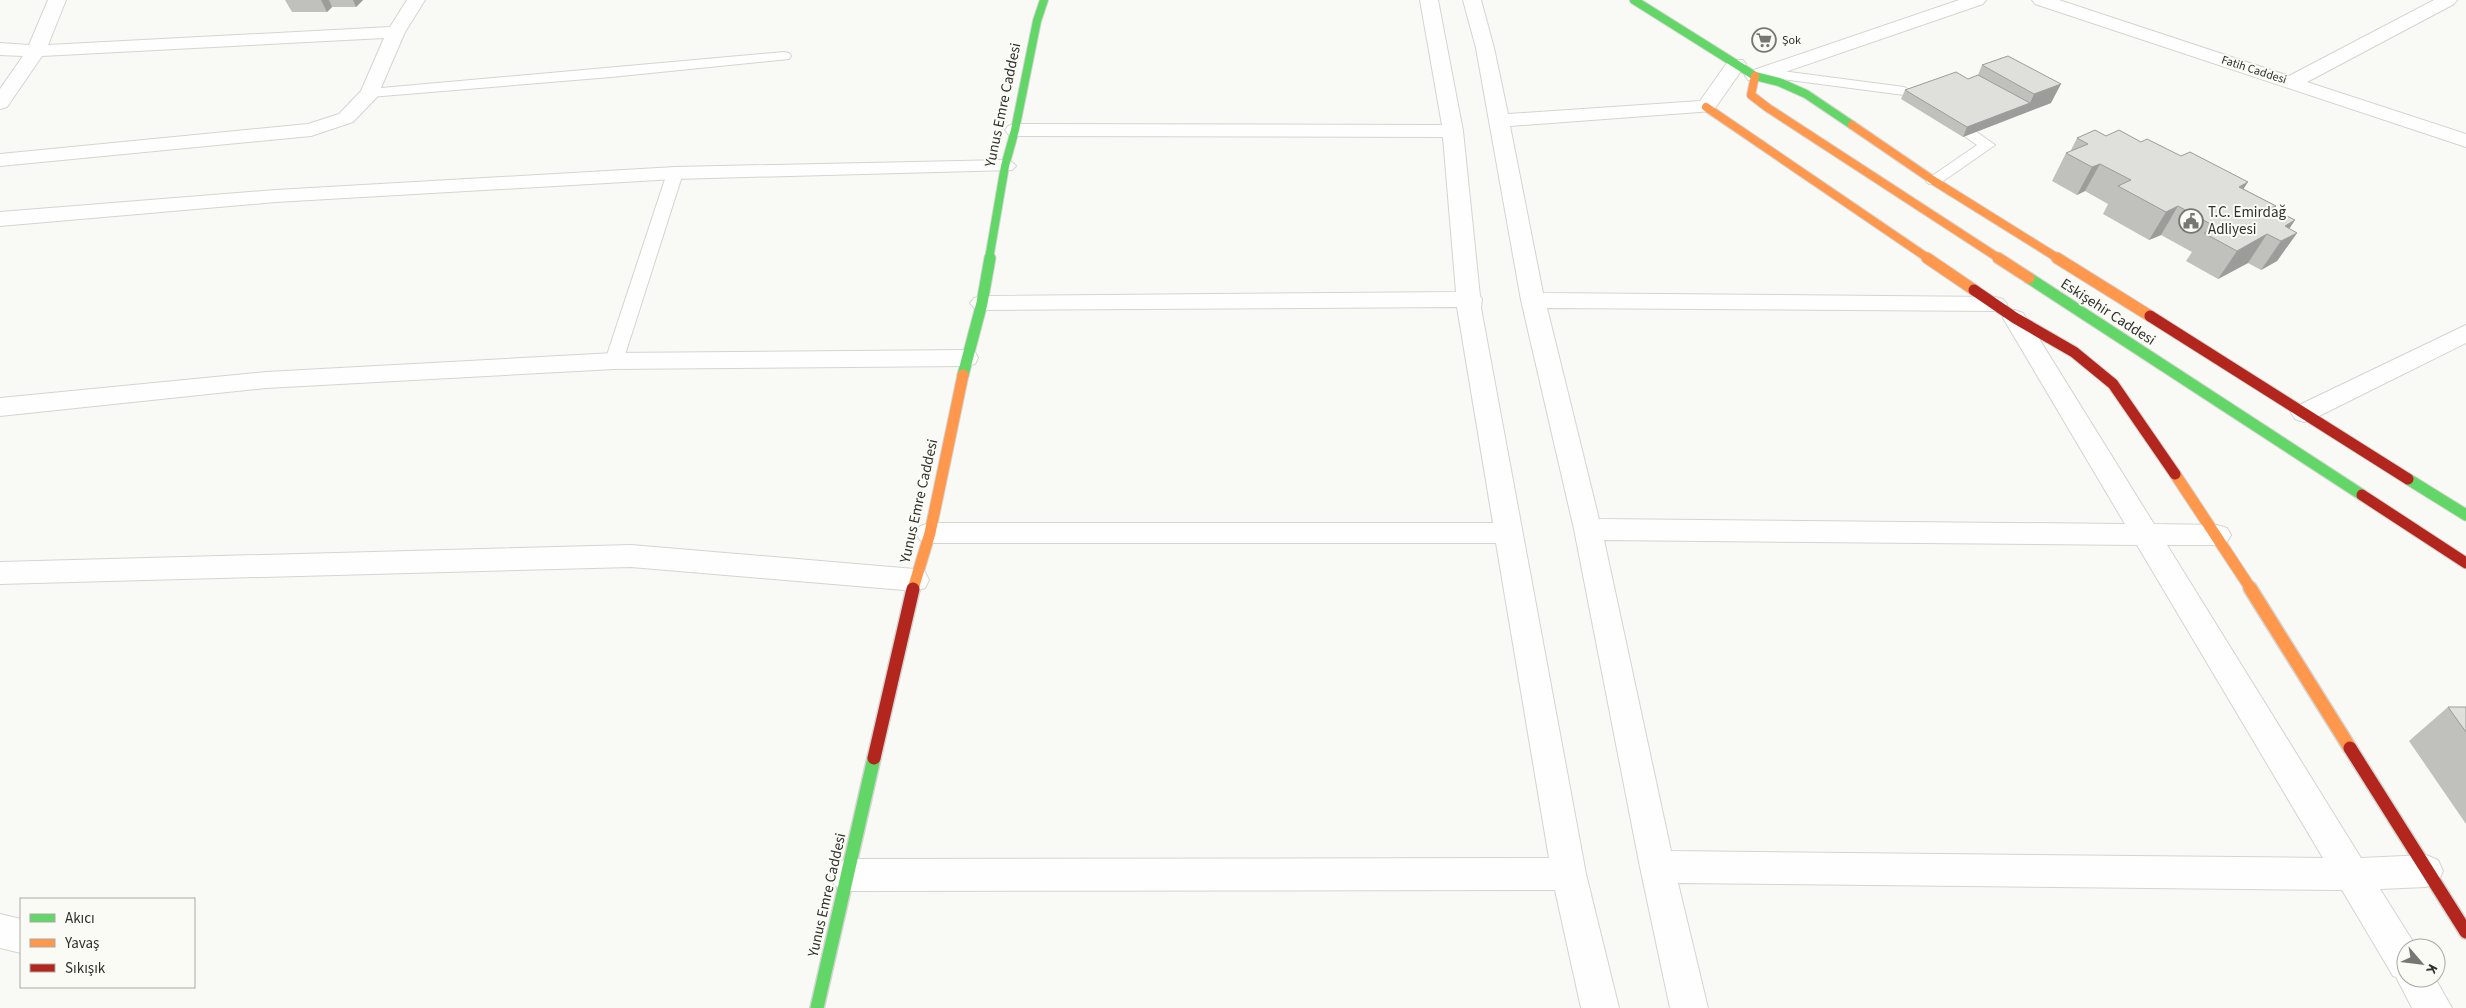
<svg xmlns="http://www.w3.org/2000/svg" width="2466" height="1008" viewBox="0 0 2466 1008" font-family="'Source Sans 3',sans-serif">
<style>
.lines{fill:none;stroke-linecap:round;stroke-linejoin:round}
.lane-casing{stroke:#d4d5d2;stroke-width:2}
.street-casing{stroke:#d4d5d2;stroke-width:2}
.fast-far2-casing{stroke:#d4d5d2;stroke-width:10}
.fast-far1-casing{stroke:#d4d5d2;stroke-width:13}
.fast-casing{stroke:#d4d5d2;stroke-width:16}
.slow-far2-casing{stroke:#d4d5d2;stroke-width:10}
.slow-far1-casing{stroke:#d4d5d2;stroke-width:13}
.slow-casing{stroke:#d4d5d2;stroke-width:16}
.jam-far1-casing{stroke:#d4d5d2;stroke-width:13}
.jam-casing{stroke:#d4d5d2;stroke-width:16}
.lane{fill:#fefefe;fill-rule:evenodd}
.street{fill:#fefefe;fill-rule:evenodd}
.fast-far2{stroke:#63d668;stroke-width:8}
.fast-far1{stroke:#63d668;stroke-width:11}
.fast{stroke:#63d668;stroke-width:13}
.slow-far2{stroke:#ff974d;stroke-width:8}
.slow-far1{stroke:#ff974d;stroke-width:11}
.slow{stroke:#ff974d;stroke-width:13}
.jam-far1{stroke:#b3261e;stroke-width:11}
.jam{stroke:#b3261e;stroke-width:13}
.wall{fill:#c0c1bd}
.shaded-wall{fill:#9c9d9a}
.building{fill:#dfe0dc;stroke:#9c9d9a}
.labels{text-anchor:middle;dominant-baseline:central;stroke-width:4;stroke-linejoin:round;paint-order:stroke}
.far-poi-label{font-size:12px;fill:#2f302d;stroke:#fafbf4;text-anchor:start}
.far-street-label{font-size:12px;fill:#2f302d;stroke:#fafbf4}
.street-label{font-size:15px;fill:#2f302d;stroke:#fafbf4}
.poi-label{font-size:15px;fill:#2f302d;stroke:#fafbf4;text-anchor:start}
</style>
<rect width="100%" height="100%" fill="#f9faf5"/>
<g class="lines">
<g class="lane-casing">
<path id="lane" d="M784 52 789 53 791 56 789 59 611 77 370 97 363 93 370 89Z
M1782 71 1904 87 1911 91 1904 95 1782 79 1755 80 1748 76 1755 72Z
M1962 124 1967 125 1995 145 1939 184H1929L1926 181 1929 178 1977 145 1957 131 1955 128Z
M675 168 683 173 623 361 620 365H608L605 361 667 173Z"/>
</g>
<g class="street-casing">
<path id="street" d="M48 0H66L48 45 390 27 407 0H425L405 32 377 97 353 122 311 136 0 166V154L308 124 339 114 361 91 384 38 42 56 7 107 0 109V89L23 56 0 55V43L29 45Z
M1420 0H1438L1463 131 1480 296 1482 299 1481 308 1586 874 1619 1008H1581L1555 890 847 891 835 886 830 875 835 864 847 859 1549 858 1496 543H930L920 540 916 533 920 526 930 523H1493L1457 307 982 310 974 308 970 303 974 298 982 296 1456 292 1443 137 1015 136 1008 134 1005 130 1008 126 1015 124 1442 125Z
M1463 0H1481L1494 48 1508 114 1700 101 1729 60H1743L1746 64 1713 111 1510 126 1543 293 1995 297 2003 299 2007 304 2003 309 1995 311 1547 308 1599 519 2125 524 2003 318 2007 313 2015 310 2023 313 2154 524 2217 525 2227 528 2231 535 2227 542 2217 545H2167L2361 858 2426 855 2438 860 2443 871 2438 882 2426 887 2380 889 2417 948H2406V978H2435L2452 1008H2412L2396 977 2393 976 2342 890 1678 883 1708 1008H1670L1640 867 1574 529 1521 300 1476 48ZM1604 540 2137 545 2323 858 1671 851Z
M1959 0H1986L1983 4 1762 80H1748L1745 76 1748 72Z
M2032 0H2059L2289 76 2434 0H2457L2454 4 2307 82 2466 134V147L2035 4Z
M1005 160 1012 162 1016 166 1012 170 675 179 276 202 0 226V212L276 190 675 167Z
M2466 325V343L2313 419 2304 422 2295 419 2291 413 2295 407Z
M966 350 975 352 978 358 975 364 966 366 614 369 266 388 0 416V398L266 372 614 353Z
M631 545 915 569 925 572 929 580 925 588 915 591 631 567 0 584V562Z
M0 914 21 919V953L0 948Z"/>
</g>
<g class="fast-far2-casing">
<path id="fast-far2" d="M1634 0 1755 76 1779 82 1806 94 1852 125
M989 259 1005 166 1015 130 1037 21 1044 0"/>
</g>
<g class="fast-far1-casing">
<path id="fast-far1" d="M2029 278 2362 495
M963 375 982 303 990 258
M2408 479 2466 515"/>
</g>
<g class="fast-casing">
<path id="fast" d="M817 1008 874 758"/>
</g>
<g class="slow-far2-casing">
<path id="slow-far2" d="M1755 76 1751 95 1768 108 2000 259
M1706 107 1929 259
M1852 125 1934 181 2059 259"/>
</g>
<g class="slow-far1-casing">
<path id="slow-far1" d="M1927 258 1974 290
M1998 258 2029 278
M2057 258 2150 316
M2175 474 2251 589
M913 589 930 533 963 375"/>
</g>
<g class="slow-casing">
<path id="slow" d="M2250 588 2350 748"/>
</g>
<g class="jam-far1-casing">
<path id="jam-far1" d="M1974 290 2015 318 2074 352 2113 384 2175 474
M2150 316 2408 479
M2362 495 2466 563"/>
</g>
<g class="jam-casing">
<path id="jam" d="M2350 748 2466 932
M874 758 913 589"/>
</g>
<use href="#lane" class="lane"/>
<use href="#street" class="street"/>
<use href="#fast-far2" class="fast-far2"/>
<use href="#fast-far1" class="fast-far1"/>
<use href="#fast" class="fast"/>
<use href="#slow-far2" class="slow-far2"/>
<use href="#slow-far1" class="slow-far1"/>
<use href="#slow" class="slow"/>
<use href="#jam-far1" class="jam-far1"/>
<use href="#jam" class="jam"/>
</g>
<path class="wall" d="M285 0H363L356 7H332L327 12H292Z
M1982 65 2051 103 1963 137 1901 99 1905 90 1968 79 1978 75Z
M2106 136 2141 142 2244 189 2276 206 2273 209 2295 220 2289 229 2297 233 2277 261 2261 270 2248 263 2218 279 2186 261 2192 252 2161 235 2149 240 2103 214 2108 204 2085 191 2077 195 2052 181 2066 153 2070 152 2077 138Z
M2448 707H2466V824L2409 741Z"/>
<path class="shaded-wall" d="M321 0H329L332 7 327 12Z
M353 0H363L356 7Z
M2061 84 2051 103 1963 137 1967 127 2030 103 2034 94Z
M2100 164 2085 191 2077 195 2092 167Z
M2248 182 2230 210 2239 187Z
M2178 206 2161 235 2149 240 2166 212Z
M2295 220 2281 241 2297 233 2277 261 2261 270 2281 241 2285 226Z
M2267 234 2248 263 2218 279 2237 251Z"/>
<path class="building" d="M2008 56 2061 84 2034 94 1982 65Z
M1956 72 1968 79 1978 75 2030 103 1967 127 1905 90Z
M2095 130 2106 136 2119 130 2141 142 2147 139 2181 156 2190 152 2248 182 2239 187 2276 206 2271 208 2295 220 2285 226 2297 233 2281 241 2267 234 2237 251 2204 233 2216 227 2178 206 2166 212 2118 186 2131 180 2100 164 2092 167 2066 153 2088 144 2077 138Z
M2448 707H2466V732Z"/>
<defs>
<g id="supermarket-ring" transform="scale(1.25)"><circle r="9.5" fill="#fafbf4" stroke="#767773" stroke-width="1.5"/><path d="M-6-5.5h2.5l.6 2H6L4.5 2H-2.5L-4.4-4H-6ZM-1.5 3.2a1.3 1.3 0 1 0 .1 0ZM3 3.2a1.3 1.3 0 1 0 .1 0Z" fill="#767773"/></g>
<g id="civic-ring" transform="scale(1.25)"><circle r="9.5" fill="#fafbf4" stroke="#767773" stroke-width="1.5"/><path d="M-.6-6.5H3V-4.5H.6V-3L4-1V1h2V6H-6V1h2V-1L-.6-3ZM-1.2 2.5V6h2.4V2.5Z" fill="#767773"/></g>
</defs>
<g fill-rule="evenodd">
<use href="#supermarket-ring" x="1764" y="40"/>
<use href="#civic-ring" x="2191" y="221"/>
</g>
<g class="labels">
<g class="far-poi-label">
<text x="1782" y="40">Şok</text>
</g>
<g class="far-street-label">
<text transform="translate(2254 70) rotate(18)">Fatih Caddesi</text>
</g>
<g class="street-label">
<text transform="translate(1003 105) rotate(-78)">Yunus Emre Caddesi</text>
<text transform="translate(2108 312) rotate(33)">Eskişehir Caddesi</text>
<text transform="translate(919 501) rotate(-77)">Yunus Emre Caddesi</text>
<text transform="translate(827 895) rotate(-77)">Yunus Emre Caddesi</text>
</g>
<g class="poi-label">
<text x="2208" y="212">T.C. Emirdağ<tspan x="2208" dy="17">Adliyesi</tspan></text>
</g>
</g>
<rect x="20" y="898" width="175" height="90" fill="#fafbf4" stroke="#a9aaa4"/>
<rect x="30" y="914" width="25" height="8" fill="#63d668" stroke="#a9aaa4"/>
<text x="65" y="923" font-size="15" fill="#2f302d">Akıcı</text>
<rect x="30" y="939" width="25" height="8" fill="#ff974d" stroke="#a9aaa4"/>
<text x="65" y="948" font-size="15" fill="#2f302d">Yavaş</text>
<rect x="30" y="964" width="25" height="8" fill="#b3261e" stroke="#a9aaa4"/>
<text x="65" y="973" font-size="15" fill="#2f302d">Sıkışık</text>
<g transform="translate(2421 963) rotate(118)"><circle r="24" fill="#fafbf4" stroke="#a9aaa4"/>
<path d="M0-4L9 19L0 12L-9 19Z" fill="#767773"/>
<text y="-8" font-size="14" font-weight="bold" text-anchor="middle" fill="#2f302d">K</text>
</g>
</svg>
